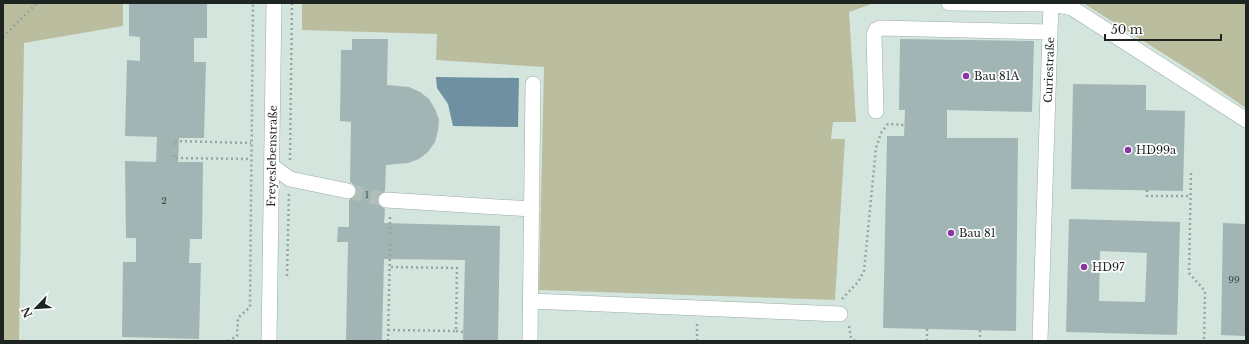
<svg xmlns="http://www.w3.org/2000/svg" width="1249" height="344" viewBox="0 0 1249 344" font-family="'Libre Baskerville',serif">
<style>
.green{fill:#bbbd9f}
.water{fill:#6e90a0}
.building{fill:#a1b5b5;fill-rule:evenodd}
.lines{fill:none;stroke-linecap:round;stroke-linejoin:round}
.minor-tunnel{stroke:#afbeb8;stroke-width:15;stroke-dasharray:15 8;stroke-linecap:butt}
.minor-casing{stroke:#9baca5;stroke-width:16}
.path{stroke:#97a59f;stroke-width:2.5;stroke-dasharray:2 3;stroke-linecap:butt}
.minor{stroke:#fff;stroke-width:15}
.poi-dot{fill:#8935a3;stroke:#fff;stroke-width:1.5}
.labels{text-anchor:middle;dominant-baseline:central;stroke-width:3.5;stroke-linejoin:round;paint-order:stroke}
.number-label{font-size:9px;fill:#3e4846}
.street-label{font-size:11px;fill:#1d2421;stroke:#fff}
.poi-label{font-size:11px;fill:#1d2421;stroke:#fff;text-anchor:start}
</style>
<rect width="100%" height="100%" fill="#d4e5de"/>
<path class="green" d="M3 3H123V26L24 43 19 341H3Z
M302 3H874L849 12 856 122H833L831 139H845L835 300 539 290 544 67 436 60 437 34 302 30Z
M1083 3H1246V108L1202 78Z"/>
<path class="water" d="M436 77 519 78 518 127 453 126 448 104 437 88Z"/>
<path class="building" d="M129 3H207V38H194V62H206L204 138H179L178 162H203L202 239H190L189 263H201L199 339 122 337 123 262H136V238H126L125 161 156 162 157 137 125 136 127 60 140 61V37L129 36Z
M352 39H388L387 85 409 87 420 92 429 99 435 109 439 120 438 131 435 142 428 152 419 159 408 163 386 165 385 191 379 195 377 200 378 204 385 209 384 223 500 226 498 341H463L465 260 384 259 382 341H346L348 242H337L338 227H349V200L354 197 357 192 354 185 350 182 351 122 340 121 341 50H352Z
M900 39 1034 41 1032 112 947 110V138H1018L1016 331 883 328 887 136H904L905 110H899Z
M1073 84 1146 85V110L1185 111 1183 191 1071 189Z
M1069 219 1180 222 1177 335 1066 332ZM1100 251 1147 253 1145 302 1099 301Z
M1223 223 1246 224V336L1221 335Z"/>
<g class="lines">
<path class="minor-tunnel" d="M348 191 386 200"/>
<g class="minor-casing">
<path id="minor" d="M949 3 1051 4 1072 8 1246 120
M1050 32 1051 4
M876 111 874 35 876 30 880 28 1050 32 1040 341
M272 166 290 179 348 191
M386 200 532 209
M531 301 840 314
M269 341 274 3
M530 341 533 84"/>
</g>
<path class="path" d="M3 37 37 3
M174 145V141L251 143
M174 155V158L251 159
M290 160 292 3
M1191 173 1189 273 1205 291 1204 341
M1147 190V196H1189
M390 234V215
M287 276 289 193
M842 299 858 282 864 271 876 148 881 133 888 124 905 125
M849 326 851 338 855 341
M388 330 456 331 457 268 389 267
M980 330V341
M456 331 463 332
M228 341 237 336 238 318 250 307 253 3
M388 341 390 244
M697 341V322
M927 341V329"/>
<use href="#minor" class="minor"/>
</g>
<g class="poi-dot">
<circle cx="966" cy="76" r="4"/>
<circle cx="1128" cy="150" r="4"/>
<circle cx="951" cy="233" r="4"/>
<circle cx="1084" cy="267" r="4"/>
</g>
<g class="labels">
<g class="number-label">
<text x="367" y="194">1</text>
<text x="164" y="200">2</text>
<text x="1234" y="279">99</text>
</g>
<g class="street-label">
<text transform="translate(1049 70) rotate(-88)">Curiestraße</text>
<text transform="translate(272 156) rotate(-89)">Freyeslebenstraße</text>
</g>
<g class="poi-label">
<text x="974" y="76">Bau 81A</text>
<text x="1136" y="150">HD99a</text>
<text x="959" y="233">Bau 81</text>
<text x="1092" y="267">HD97</text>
</g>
</g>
<rect width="1249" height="344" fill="none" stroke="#1d2421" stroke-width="8"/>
<g transform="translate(36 308) rotate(245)" stroke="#ffffff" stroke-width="3" paint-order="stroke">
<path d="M0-3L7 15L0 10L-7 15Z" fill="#1d2421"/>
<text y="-6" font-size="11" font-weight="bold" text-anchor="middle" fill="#1d2421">N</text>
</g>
<path d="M1105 34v6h116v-6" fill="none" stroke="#1d2421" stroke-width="2"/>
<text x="1111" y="34" font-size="12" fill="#1d2421" stroke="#ffffff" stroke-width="3" paint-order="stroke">50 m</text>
</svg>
